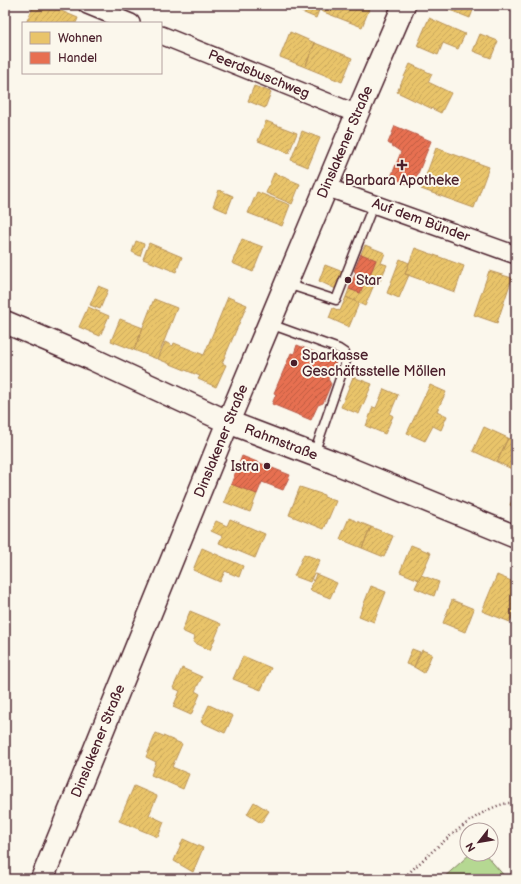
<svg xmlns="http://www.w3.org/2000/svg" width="521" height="884" viewBox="0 0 521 884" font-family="'Balsamiq Sans',sans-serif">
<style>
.pitch{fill:#b5d892;stroke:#807c5e}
.homes{fill:url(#homes-hatch);stroke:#b99257}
.shops{fill:url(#shops-hatch);stroke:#b85746}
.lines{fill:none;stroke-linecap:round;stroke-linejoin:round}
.lane-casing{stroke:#4a1f2b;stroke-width:11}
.street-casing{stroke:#4a1f2b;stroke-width:20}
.secondary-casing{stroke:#4a1f2b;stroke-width:25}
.path{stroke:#4a1f2b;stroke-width:2.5;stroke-dasharray:1 3;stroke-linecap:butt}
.lane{stroke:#fbf7ec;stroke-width:8}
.street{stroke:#fbf7ec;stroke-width:17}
.secondary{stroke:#fbf7ec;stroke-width:22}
.poi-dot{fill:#4a1f2b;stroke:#fbf7ec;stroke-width:1.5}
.labels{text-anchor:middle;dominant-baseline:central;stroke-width:4;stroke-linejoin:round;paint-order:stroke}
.street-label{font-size:14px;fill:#4a1f2b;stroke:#fbf7ec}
.poi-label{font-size:14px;fill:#4a1f2b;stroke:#fbf7ec;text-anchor:start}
</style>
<defs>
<pattern id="homes-hatch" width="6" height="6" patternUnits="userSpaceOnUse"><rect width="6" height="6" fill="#e9c46a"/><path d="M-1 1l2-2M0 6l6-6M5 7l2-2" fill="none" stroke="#c9a85c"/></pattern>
<pattern id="shops-hatch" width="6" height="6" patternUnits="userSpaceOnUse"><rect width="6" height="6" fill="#e76f51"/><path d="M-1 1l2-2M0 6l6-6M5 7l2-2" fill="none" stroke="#bd5b43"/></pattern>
</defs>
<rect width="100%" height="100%" fill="#fbf7ec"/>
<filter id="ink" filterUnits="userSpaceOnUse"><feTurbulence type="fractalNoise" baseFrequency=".025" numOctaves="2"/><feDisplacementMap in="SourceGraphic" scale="8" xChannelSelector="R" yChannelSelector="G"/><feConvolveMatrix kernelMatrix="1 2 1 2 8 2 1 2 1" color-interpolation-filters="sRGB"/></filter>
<g filter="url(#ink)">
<path class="pitch" d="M470 854H485L507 879H442Z"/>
<path class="homes" d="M34 5H47L78 18 76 23H26Z
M299 5H321L316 18 297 10Z
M323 5H364L370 7 362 27 321 11Z
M437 5H475L470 18Z
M429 18 465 34 458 49 443 43 438 55 417 46Z
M290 32 315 43 305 67 280 57Z
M480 34 498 41 491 58 473 51Z
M315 43 352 58 342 82 305 67Z
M410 64 432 74 428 82 451 93 441 113 397 92Z
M254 86 271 92 265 108 248 101Z
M266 121 297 133 289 153 258 141Z
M302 131 320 138 308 167 291 160Z
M436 148 489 167 474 208 421 189Z
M274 173 300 184 292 204 266 193Z
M219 190 233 196 227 212 213 206Z
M257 192 290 205 282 226 248 213Z
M242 239 263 247 253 272 232 263Z
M136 241 144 244 140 256 132 252Z
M149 243 182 257 176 272 143 259Z
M365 245 385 253 381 263 387 265 380 281 376 280 365 306 346 297 349 289 360 293 367 276 369 277 376 260 361 254Z
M415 248 464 266 455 292 405 274Z
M400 259 409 263 405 274 409 275 399 298 387 293Z
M325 265 343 272 336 289 319 281Z
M489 271 512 278 497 323 474 315Z
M98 286 108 290 100 309 90 305Z
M228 297 247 305 222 363 226 365 216 387 198 379 200 376 158 359 165 342 173 346 174 343 204 355Z
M346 297 359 303 349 327 329 318 333 308 340 311Z
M154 299 177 308 157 359 134 350Z
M88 307 109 316 100 336 79 327Z
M120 319 143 328 134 350 111 341Z
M353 377 372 384 359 414 341 407Z
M430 385 446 392 437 411 447 416 441 430 433 426 425 441 407 433Z
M384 389 398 395 390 414 393 416 385 434 366 426 373 407 376 408Z
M484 427 508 438 497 462 473 451Z
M508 438 516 442V471L497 462Z
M231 484 257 494 250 512 224 502Z
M300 487 324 495V497L336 501 324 529 289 515Z
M516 491V508L510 505Z
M349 518 371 527 362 548 340 539Z
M230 519 265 534 255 558 219 543 222 536 211 531 216 521 227 526Z
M371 527 393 536 384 557 362 548Z
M411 545 431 553 419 580 400 572Z
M202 548 243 566 239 577 225 571 220 582 193 570Z
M304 554 320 560 310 582 294 576Z
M316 574 337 583 330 598 310 590Z
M421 575 439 582 434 596 415 588Z
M497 575 516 583V607L510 622 482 611Z
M371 586 386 592 374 622 359 616Z
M452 600 474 609 465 632 443 623Z
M190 611 221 624 210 650 193 642 195 637 182 631Z
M412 649 420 652 414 667 406 664Z
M422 650 432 654 424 673 414 667Z
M243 656 271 668 261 690 233 679Z
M182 668 202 677 195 691 200 694 191 715 173 707 180 691 173 688Z
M209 705 233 716 225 733 201 722Z
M156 733 182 744 172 767 189 774 183 789 151 775 156 762 146 757Z
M134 786 157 796 149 815 164 822 158 837 119 821Z
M254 802 269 811 261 823 247 814Z
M183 839 203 848 193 872 174 861Z"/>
<path class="shops" d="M395 126 431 141 413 186 391 177 401 152 388 143Z
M361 254 376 260 369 277 367 276 360 293 349 289 356 272 354 271Z
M297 345 336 361 328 379 331 384 323 403 318 405 311 420 272 404 276 394 274 393 291 353 294 354Z
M242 456 290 475 283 490 262 482 257 494 231 484Z"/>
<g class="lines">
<g class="lane-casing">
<path id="lane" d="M287 284 336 300 374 203
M270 324 339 349 345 353 346 361 314 454"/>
</g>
<g class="street-casing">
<path id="street" d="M87 5 131 23
M161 35 357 114
M326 187 516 255"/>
</g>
<g class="secondary-casing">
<path id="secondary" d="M5 322 92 359 228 422 333 462 516 537
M42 879 228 422 357 114 404 5"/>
</g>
<path class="path" d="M402 879C426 858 483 799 516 803"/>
<use href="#lane" class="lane"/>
<use href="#street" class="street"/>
<use href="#secondary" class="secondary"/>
</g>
</g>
<g class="poi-dot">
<path d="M400 159h4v4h4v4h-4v4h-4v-4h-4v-4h4z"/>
<circle cx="348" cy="280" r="4"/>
<circle cx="294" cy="363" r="4"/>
<circle cx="267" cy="466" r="4"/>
</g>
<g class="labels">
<g class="street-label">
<text transform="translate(259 74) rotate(22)">Peerdsbuschweg</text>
<text transform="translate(345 142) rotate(-67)">Dinslakener Straße</text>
<text transform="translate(421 220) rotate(20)">Auf dem Bünder</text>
<text transform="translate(221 441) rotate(-68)">Dinslakener Straße</text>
<text transform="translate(281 442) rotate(21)">Rahmstraße</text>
<text transform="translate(98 741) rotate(-68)">Dinslakener Straße</text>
</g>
<g class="poi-label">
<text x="402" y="180" text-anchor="middle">Barbara Apotheke</text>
<text x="356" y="280">Star</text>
<text x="302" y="355">Sparkasse<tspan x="302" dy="16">Geschäftsstelle Möllen</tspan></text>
<text x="259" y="466" text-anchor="end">Istra</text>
</g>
</g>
<rect width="521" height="884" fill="none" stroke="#fbf7ec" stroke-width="20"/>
<rect x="10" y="10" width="501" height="864" fill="none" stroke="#4a1f2b" stroke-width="1.5" filter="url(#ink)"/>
<rect x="22" y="22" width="140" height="52" fill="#fbf7ec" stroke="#b4a19f"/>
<rect x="30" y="32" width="20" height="12" fill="#e9c46a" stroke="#b4a19f"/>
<text x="58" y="42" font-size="12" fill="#4a1f2b">Wohnen</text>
<rect x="30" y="52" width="20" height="12" fill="#e76f51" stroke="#b4a19f"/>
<text x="58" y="62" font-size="12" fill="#4a1f2b">Handel</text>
<g transform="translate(479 842) rotate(239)"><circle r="19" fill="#fbf7ec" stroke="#b4a19f"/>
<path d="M0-3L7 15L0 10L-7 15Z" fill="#4a1f2b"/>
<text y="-6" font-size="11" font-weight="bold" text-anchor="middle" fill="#4a1f2b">N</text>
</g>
</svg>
